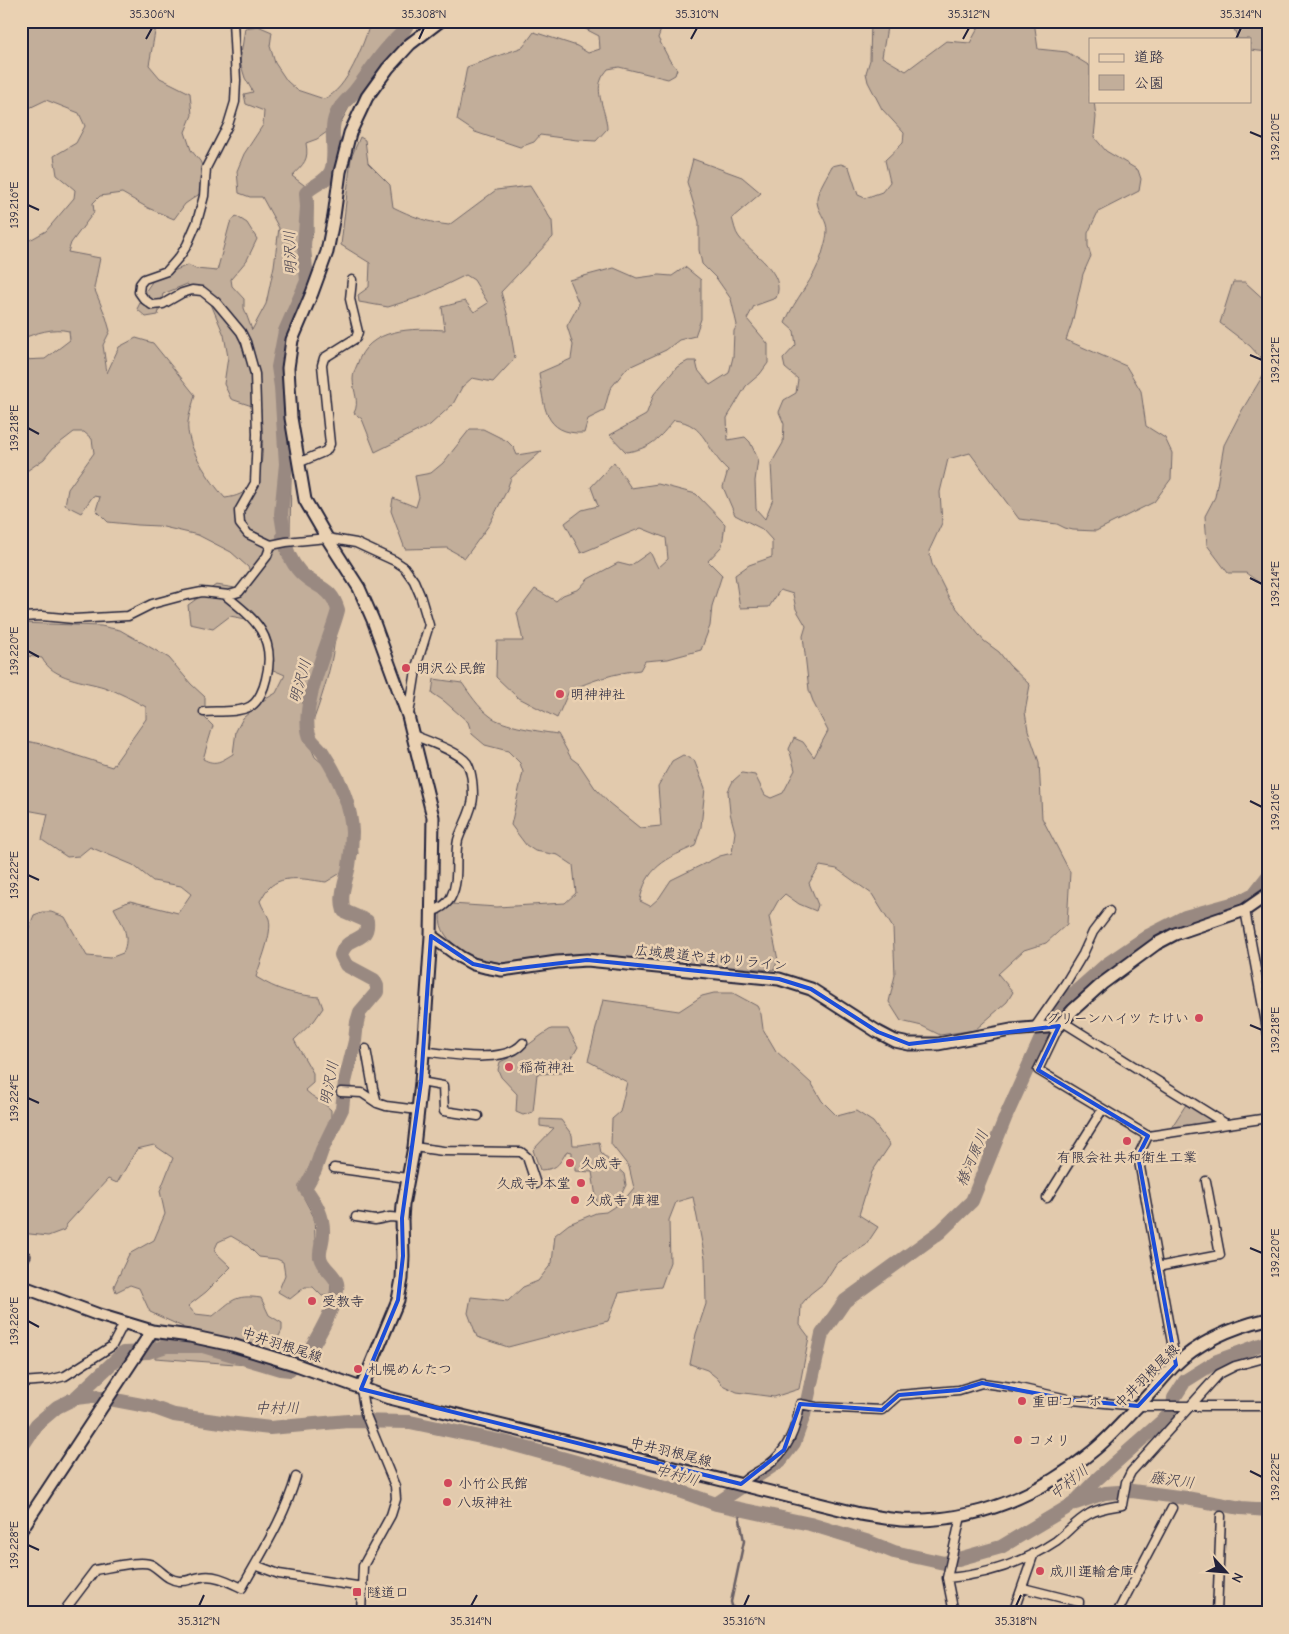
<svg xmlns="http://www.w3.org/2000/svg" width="1289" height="1634" viewBox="0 0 1289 1634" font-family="'Comic Neue','Klee One',sans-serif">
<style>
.green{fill:#c2ae9a;stroke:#72686a}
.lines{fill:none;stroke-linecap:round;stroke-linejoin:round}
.stream{stroke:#696065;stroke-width:2.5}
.river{stroke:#998981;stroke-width:14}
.street-casing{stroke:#22223b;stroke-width:11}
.secondary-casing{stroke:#22223b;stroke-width:15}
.street{stroke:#ead1b2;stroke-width:8}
.secondary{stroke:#ead1b2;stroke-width:11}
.marked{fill:none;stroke:#1d4ed8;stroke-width:4;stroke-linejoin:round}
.ticks{fill:none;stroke:#22223b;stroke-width:2}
.poi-dot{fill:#d1495b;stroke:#ead1b2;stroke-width:2}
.labels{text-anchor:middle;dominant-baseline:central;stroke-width:5;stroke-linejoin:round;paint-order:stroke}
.poi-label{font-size:14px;fill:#22223b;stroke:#ead1b2;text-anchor:start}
.street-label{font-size:14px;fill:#22223b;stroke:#ead1b2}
.water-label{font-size:15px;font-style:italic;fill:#464150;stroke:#ead1b2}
.neatline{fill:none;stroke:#22223b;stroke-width:2}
.ticks-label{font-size:12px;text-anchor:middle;fill:#22223b}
</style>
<rect width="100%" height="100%" fill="#e2caad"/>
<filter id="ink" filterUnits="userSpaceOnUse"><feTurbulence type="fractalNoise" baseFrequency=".02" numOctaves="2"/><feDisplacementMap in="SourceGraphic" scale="10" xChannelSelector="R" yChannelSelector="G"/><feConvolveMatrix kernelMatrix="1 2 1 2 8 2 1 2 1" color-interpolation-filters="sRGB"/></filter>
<g filter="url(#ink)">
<path class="green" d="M21 21H157L149 65 160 78 190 93 192 115 185 132 191 150 200 161 211 186 185 204 174 219 148 208 122 193 100 196 93 203 94 212 71 243 68 252 100 258 94 288 106 317 110 331 103 345 107 373 119 347 136 338 153 343 195 395C193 404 189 413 188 422 185 446 210 481 225 498 272 493 262 443 261 409L231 399 224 384 228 357 224 335 211 304 187 284 163 294 158 315 146 317 137 309 147 289 154 279 188 265 196 269 217 271 230 223 236 216 247 223 257 239 247 260 231 279 232 286 244 299V308L252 330 266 304 274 266 279 228 262 197H250L239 193 237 171 244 154 263 125 264 111 246 104 244 94 253 92 245 78 240 62 245 28 258 26 272 32 270 46 275 63 287 81 297 90 324 99C348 89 363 45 371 21H422L407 28 398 46 353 100 341 122 317 139 306 143C309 161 304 163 292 176L304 185 313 197V232L308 251 310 283 284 365 287 434 291 478 290 534 281 554C290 564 326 594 331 603 346 636 319 705 307 738L315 757 342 780 354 813 358 854 339 874 326 882C309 880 283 873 269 888 265 891 263 897 260 901 262 908 267 913 269 919 273 933 260 963 256 977 279 991 292 994 319 997L323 1008 314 1021 294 1040 313 1073V1083L305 1090C313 1098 324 1102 331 1110V1120L299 1189 314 1217 316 1258 331 1283 330 1295 322 1296 313 1287H305L290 1299 278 1292 285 1275 283 1262 277 1259 259 1257 248 1246 231 1236 218 1242 214 1251 231 1267 206 1292 188 1306 195 1314 213 1316C232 1301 234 1294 261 1298L269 1315 282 1323V1330L278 1338 259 1344 249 1365 155 1358V1339L177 1340 183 1327 150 1312 139 1288 130 1285 116 1292 114 1286 129 1254 154 1240 165 1214 160 1191 173 1158 154 1145 137 1149 117 1183 108 1179 67 1224 64 1230 48 1236 21 1233V948L34 915 42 912H51L65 917 87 956 110 958 123 953C131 935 122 924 114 908L130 901 178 913 191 894 181 886 153 881 133 865 90 847 79 856 67 857 42 840 48 814 21 809V740L41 744 112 767 146 719V707C133 700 119 692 104 687 85 681 52 679 42 658L21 655V623L101 626 120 630 169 658 191 684 205 697V718L213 726 203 759C216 766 221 761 233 754L236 731 243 718 264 700 276 693 285 675 271 669 274 661 262 622 230 616 213 629 190 624 188 605 216 585 242 589 254 581 248 567 231 552 198 535 159 526 138 525 108 522 96 510 100 497 93 496 81 513 65 505 68 489 94 453 92 439 84 432H74L52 449 44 459 21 475V360L45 359 70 340 69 331C53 327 36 333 21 339V245L46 231 74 198 75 190 57 175 54 156 76 143 85 126 79 113 46 100 21 112Z
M570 21H664L658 38 670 61 677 69 675 75 668 79 619 67 608 69C606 72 602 76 601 80 595 94 607 114 607 129L596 141 577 140 540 135 534 142 520 147 475 132 457 120 467 67 523 47 534 32 577 46 588 53 600 49 599 36Z
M871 21H888L882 57 906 71 946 41 970 43 982 21H1034L1038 49 1067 52 1090 66V101H1094L1096 117 1094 137 1106 151 1138 170 1141 179 1139 191 1098 212 1088 233V246L1091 256 1083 274 1072 323 1066 340 1126 366 1141 391 1146 426 1165 438 1172 453 1171 479 1154 502 1096 531 1073 530 1065 528 1057 524 1019 519 970 453 948 459 940 492 942 523 929 551 932 564 950 600 984 641 999 652 1009 665 1030 685 1025 712 1028 730 1039 762 1042 818 1070 872 1067 924 1046 943 1024 950 998 974 1013 992 1007 1002 975 1030 940 1035 922 1026 901 1021 889 1002 895 975 893 928 872 894 837 869 820 866 809 883 818 905 816 911 799 904 785 894 778 901 769 917 778 960 774 970C703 965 632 962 561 961 545 960 529 962 512 963 506 963 499 965 493 963 469 958 434 939 441 910L451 904 497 907 565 903 576 893 573 865 558 855 535 851 526 845 511 825 523 772 520 763 508 751 485 745 472 734 468 722 444 701 432 693 434 679 462 683C470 694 478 707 490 716 501 726 543 732 558 734L571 758 579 764 595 788 609 803 640 828 661 826 658 786 672 761 683 755 694 760 705 788 701 827 695 846C667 858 645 868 640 901L650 906 659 898 671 880 720 856 732 853 735 832 730 813 728 791 733 781 742 773 755 775 765 795 771 798 783 793 795 770 789 749 794 738 803 742 814 757 828 731 814 704 809 690 803 636 806 626 796 609 793 594 780 590 769 607 740 608 735 575 749 565 772 557V540L762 529 735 515 723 487 728 470C705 450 707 424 674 420 659 438 651 449 626 452L610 435 646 415 654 394 677 367 688 361H696L698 370 710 385 729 373 733 357 734 331 737 325 731 299 717 279 702 264 699 250V222L687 182 693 159 742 177 761 193 732 218C734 224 735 232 739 237 752 254 787 273 776 298L754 306 747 319 768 344V363L760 374 746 386 727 418 728 440 745 437 750 442 758 459 755 481 756 509 765 519 773 499 771 464 783 443 784 424 779 412 784 400 796 393 798 379 785 368 783 359 796 345 794 331 785 323C794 299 815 279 822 254 824 246 829 233 826 224 823 215 816 208 817 198 818 190 828 174 832 166L841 164 849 167 858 195 865 198 882 192 890 182 885 160 903 143 904 133 882 109 868 82 866 73 870 60Z
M1231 21H1268V52L1250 50V39H1238Z
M360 137 365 140 368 163 390 185 393 207C411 216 429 223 449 225L496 190 530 186 552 221 553 237 501 292 508 317 515 358 493 382 472 378 462 387 453 404 430 425 375 452 362 419 354 413C360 402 353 391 353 379 353 375 355 369 357 365 368 327 413 328 445 330L442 307 465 301 474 312 488 303 474 280 466 275 423 296 388 307 359 302 358 295 369 287 370 263 341 245 351 158Z
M685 267 701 280V319L695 336 679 340 666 350 627 368 610 389 604 411 588 419 584 433C543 435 544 405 539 373L571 359 573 345 567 326 579 304 569 280 614 268 637 278 659 275 672 276Z
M1233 282H1245L1268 303V366L1250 346 1220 323Z
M1268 367V589L1246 573H1228L1207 545 1205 516 1215 497 1224 445 1241 412Z
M470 429H483L507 441 514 448 517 455 542 451 511 478 506 492 489 525 465 558 447 548 405 549 391 511 393 498 416 507 419 497 415 476 431 473 443 463Z
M614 462 631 488 658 484 696 494 725 524 722 546 708 561 722 575 712 606 710 626 701 650 668 659 645 661 640 670C615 673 592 680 569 691L557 718 517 697 496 677 497 641H523L517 613 535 589 556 601 563 595 579 589 588 579 618 563 630 566 650 552 658 568 668 559 666 538 641 528 581 553 565 523 582 510 598 506 591 487Z
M714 993H733L757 1006 761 1014 763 1029 776 1051 812 1084 822 1101 837 1116 856 1111 873 1122 890 1145 872 1172 859 1215 878 1227 866 1245 836 1264 824 1283 810 1294 801 1305 800 1325 809 1337 799 1389 774 1397 737 1392 722 1385 717 1378 707 1370 690 1364 696 1334 706 1304 705 1258 693 1197 676 1202 669 1220 670 1262 661 1287 643 1289 619 1293 608 1321 508 1347 477 1337 468 1313 471 1297 508 1301 523 1287 538 1281 552 1263 555 1235 569 1224 596 1213 606 1212 623 1201 634 1188 629 1167 611 1144 612 1119 620 1112 627 1082 588 1061 603 1000 679 1011 702 996Z
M551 1029H568L578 1047 563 1073 537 1074 533 1112 523 1115 516 1112 517 1094 501 1077 498 1070 500 1062C519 1054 533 1040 551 1029Z
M1187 1103 1210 1117V1123L1171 1128Z
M540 1119 561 1120 572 1135 573 1145H580L599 1142 601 1153 624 1174 626 1185 619 1199 608 1205 597 1203 592 1172 575 1171V1163L572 1162V1152L567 1151C558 1166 557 1169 540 1170L533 1150 554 1128 540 1126Z"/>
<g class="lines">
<path class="stream" d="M734 1613 731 1602 744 1541 738 1508"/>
<path class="river" d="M303 1360C313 1346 341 1299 337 1283 334 1273 322 1268 320 1257 319 1251 323 1241 323 1234 324 1216 316 1203 305 1188L315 1170 322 1150 342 1109 345 1082 355 1041 357 1022 360 1012 377 992V986L374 980 346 965 341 955C342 952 343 949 345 947 353 936 369 941 367 921L344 911C339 896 346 881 349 866 351 855 352 842 352 832 351 804 338 776 323 753 320 748 314 744 311 739 296 712 331 639 338 610 331 585 316 589 300 572 290 561 287 550 283 536L284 533 281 514 286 464 281 387 278 367 285 331 307 281 304 246 307 207 306 193C313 184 326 183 331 171 338 152 327 129 338 111 342 104 350 97 355 91 367 76 377 59 390 45 397 37 406 32 408 21
M75 1398 123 1353 148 1352 166 1346H203L280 1369 290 1370
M21 1448 37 1424 57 1407 75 1398 94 1396 152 1407 174 1415 228 1423 270 1428 348 1421 410 1422 504 1442 677 1490 716 1504 810 1524 869 1542 894 1552 944 1563 1001 1547 1073 1504 1097 1479 1169 1415 1173 1408 1174 1398 1185 1381 1217 1361 1268 1342
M1076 1503 1105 1493 1132 1491 1186 1498 1241 1508 1268 1510
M716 1504 780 1461 794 1443 804 1415 822 1334 845 1301 940 1232 972 1201 1006 1116 1043 1034 1063 1003 1107 964 1148 936 1185 917 1239 902 1254 894 1268 876"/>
<g class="street-casing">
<path id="street" d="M233 21 236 80 235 102 228 125 206 168 204 196 197 222 187 245 180 256 167 271 144 279 140 284 139 292 144 299 152 305 163 304 182 293 192 290 202 291 216 302 241 332 246 342 255 374 257 434 255 483 239 511 240 524 248 534 271 545 286 542 327 538 356 543 395 561 404 567 414 581 420 595 429 625 417 664 409 714
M298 463 326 451 330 444 322 365 324 358 356 338 358 332 350 299 352 280
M21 617 42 616 74 619 128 616 152 604 182 596 202 592 229 595 239 592 267 556 271 545
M204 712C219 711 238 713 251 706 259 701 264 688 266 679 277 637 255 619 225 595
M413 735C427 741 458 751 467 763 472 772 473 787 473 797 473 810 462 827 458 840 454 859 460 879 451 897 448 904 438 910 431 912
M1245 910 1268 1034
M1063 1022 1226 1124
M1059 1026 1038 1070 1148 1136 1268 1118
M1035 1027 1065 984 1083 954 1093 932 1109 911
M366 1049 373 1088 377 1103
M423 1051C449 1054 505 1065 523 1043
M421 1082 443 1086 444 1111 478 1116
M341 1092 362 1093 377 1103 386 1106 418 1110
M1148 1136 1138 1156 1176 1365
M414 1147 443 1151 521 1152 527 1157 536 1184
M334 1168 407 1178
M1047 1198 1102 1110
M356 1217 375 1220 390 1217 402 1218
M21 1254 26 1256
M1157 1267 1220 1255 1206 1181
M21 1382 49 1380 65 1376 112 1346 124 1323
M741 1484C749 1475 757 1473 767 1466 788 1451 796 1429 800 1404L816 1407 882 1410 899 1395 959 1390 982 1383 1019 1388 1072 1400 1138 1406H1268
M255 1565 279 1574 363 1587
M947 1578C986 1575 1023 1563 1056 1541 1067 1533 1076 1521 1089 1514 1099 1508 1111 1507 1122 1505L1126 1482 1131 1472 1219 1374 1235 1366 1268 1357
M1023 1588 1079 1602 1078 1613
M65 1613 67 1607 95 1570C108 1568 142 1559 152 1565 162 1571 167 1580 179 1581 187 1582 193 1578 201 1577 216 1574 229 1582 242 1588 262 1552 285 1516 296 1477
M361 1613 363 1566 391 1515 396 1499 395 1486 365 1413 361 1389
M954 1613 947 1578 961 1516
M1013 1613 1034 1553
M1117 1613 1172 1508
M1217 1613 1221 1516"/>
</g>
<g class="secondary-casing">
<path id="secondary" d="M431 936 460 957 473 964 485 967 502 970 557 962 587 960 779 979 811 989 878 1032 895 1041 909 1044H938L1011 1030 1059 1026 1073 1010 1103 983 1156 944 1175 934 1245 910 1268 894
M21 1286 99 1315 152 1331 190 1336 232 1345 294 1364 389 1398 860 1514C873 1516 887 1519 901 1520 975 1523 1037 1497 1093 1451 1108 1439 1122 1423 1136 1408 1149 1395 1161 1380 1174 1366 1200 1341 1233 1327 1268 1319
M361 1389 398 1300 402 1279 403 1256 402 1220 403 1205 414 1147 421 1082 431 936 433 817 408 716 373 620 359 588 327 538 305 500 291 418 288 368 292 340 312 293 327 252 334 216 340 172 350 133 367 97 388 68 410 44 440 21
M21 1530 152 1331"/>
</g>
<use href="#street" class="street"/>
<use href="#secondary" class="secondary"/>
</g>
</g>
<path class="marked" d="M431 936 473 964 502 970 587 960 779 979 811 989 878 1032 909 1044 1059 1026 1038 1070 1148 1136 1138 1156 1176 1365 1138 1406 1072 1400 982 1383 959 1390 899 1395 882 1410 800 1404 784 1450 741 1484 361 1389 398 1300 403 1256 402 1218 421 1082Z"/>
<path class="ticks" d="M146 39 152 28M419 39 424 28M691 39 697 28M963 39 969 28M1236 39 1241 28M1250 132 1262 137M28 205 39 210M1250 355 1262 360M28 428 39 434M1250 578 1262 584M28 651 39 657M1250 801 1262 807M28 875 39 880M1250 1025 1262 1030M28 1098 39 1103M1250 1248 1262 1253M28 1321 39 1327M1250 1471 1262 1477M28 1545 39 1550M199 1606 204 1595M471 1606 477 1595M744 1606 749 1595M1016 1606 1021 1595"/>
<g class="poi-dot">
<circle cx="406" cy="668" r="5"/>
<circle cx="560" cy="694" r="5"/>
<circle cx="1199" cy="1018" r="5"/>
<circle cx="509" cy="1067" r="5"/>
<circle cx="1127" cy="1141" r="5"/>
<circle cx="570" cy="1163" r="5"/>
<circle cx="581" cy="1183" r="5"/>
<circle cx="575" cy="1200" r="5"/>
<circle cx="312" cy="1301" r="5"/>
<circle cx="358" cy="1369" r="5"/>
<circle cx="1022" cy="1401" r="5"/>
<circle cx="1018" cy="1440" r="5"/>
<circle cx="448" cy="1483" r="5"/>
<circle cx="447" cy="1502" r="5"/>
<circle cx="1040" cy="1571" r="5"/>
<rect x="352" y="1587" width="10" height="10" rx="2.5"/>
</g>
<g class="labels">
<g class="poi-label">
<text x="416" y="668">明沢公民館</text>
<text x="570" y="694">明神神社</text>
<text x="1189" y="1018" text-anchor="end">グリーンハイツ たけい</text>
<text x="519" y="1067">稲荷神社</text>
<text x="1127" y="1157" text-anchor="middle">有限会社共和衛生工業</text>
<text x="580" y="1163">久成寺</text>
<text x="571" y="1183" text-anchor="end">久成寺 本堂</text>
<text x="585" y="1200">久成寺 庫裡</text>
<text x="322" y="1301">受教寺</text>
<text x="368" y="1369">札幌めんたつ</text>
<text x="1032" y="1401">重田コーポ</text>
<text x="1028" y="1440">コメリ</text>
<text x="458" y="1483">小竹公民館</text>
<text x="457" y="1502">八坂神社</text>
<text x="1050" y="1571">成川運輸倉庫</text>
<text x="367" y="1592">隧道口</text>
</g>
<g class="street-label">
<text transform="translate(711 958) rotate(6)">広域農道やまゆりライン</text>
<text transform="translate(282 1345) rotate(18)">中井羽根尾線</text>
<text transform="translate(1147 1376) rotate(-45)">中井羽根尾線</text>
<text transform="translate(671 1452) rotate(14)">中井羽根尾線</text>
</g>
<g class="water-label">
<text transform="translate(290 253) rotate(-92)">明沢川</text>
<text transform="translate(300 681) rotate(-74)">明沢川</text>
<text transform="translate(329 1083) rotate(-79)">明沢川</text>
<text transform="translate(972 1158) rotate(-67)">椿河原川</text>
<text x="277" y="1408">中村川</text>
<text transform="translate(677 1475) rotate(16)">中村川</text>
<text transform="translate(1172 1480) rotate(8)">藤沢川</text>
<text transform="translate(1069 1482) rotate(-39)">中村川</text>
</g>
</g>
<rect width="1289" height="1634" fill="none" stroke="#ead1b2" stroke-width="55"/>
<rect x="1089" y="38" width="162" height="65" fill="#ead1b2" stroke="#9a8b82"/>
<rect x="1099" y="54" width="25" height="8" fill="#ead1b2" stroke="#9a8b82"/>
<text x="1134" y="62" font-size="15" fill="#22223b">道路</text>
<rect x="1099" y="75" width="25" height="15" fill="#c2ae9a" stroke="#9a8b82"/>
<text x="1134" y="88" font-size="15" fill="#22223b">公園</text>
<g transform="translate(1226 1572) rotate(116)" stroke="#ead1b2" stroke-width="4" paint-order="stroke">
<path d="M0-4L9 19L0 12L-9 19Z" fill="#22223b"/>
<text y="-8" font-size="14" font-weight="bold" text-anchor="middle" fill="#22223b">N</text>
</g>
<rect x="28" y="28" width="1234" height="1578" class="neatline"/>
<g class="ticks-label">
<text x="152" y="18">35.306°N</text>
<text x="424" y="18">35.308°N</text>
<text x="697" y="18">35.310°N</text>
<text x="969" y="18">35.312°N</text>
<text x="1241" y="18">35.314°N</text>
<text transform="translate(1275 137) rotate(-90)" y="4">139.210°E</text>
<text transform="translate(14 205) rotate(-90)" y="4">139.216°E</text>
<text transform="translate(1275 360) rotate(-90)" y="4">139.212°E</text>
<text transform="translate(14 428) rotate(-90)" y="4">139.218°E</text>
<text transform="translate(1275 584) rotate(-90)" y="4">139.214°E</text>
<text transform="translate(14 651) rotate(-90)" y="4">139.220°E</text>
<text transform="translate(1275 807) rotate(-90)" y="4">139.216°E</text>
<text transform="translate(14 875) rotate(-90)" y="4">139.222°E</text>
<text transform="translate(1275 1030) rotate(-90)" y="4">139.218°E</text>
<text transform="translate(14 1098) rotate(-90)" y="4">139.224°E</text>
<text transform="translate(1275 1253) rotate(-90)" y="4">139.220°E</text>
<text transform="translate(14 1321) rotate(-90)" y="4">139.226°E</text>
<text transform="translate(1275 1477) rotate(-90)" y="4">139.222°E</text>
<text transform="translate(14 1545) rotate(-90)" y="4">139.228°E</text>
<text x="199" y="1625">35.312°N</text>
<text x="471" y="1625">35.314°N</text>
<text x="744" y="1625">35.316°N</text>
<text x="1016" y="1625">35.318°N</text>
</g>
</svg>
